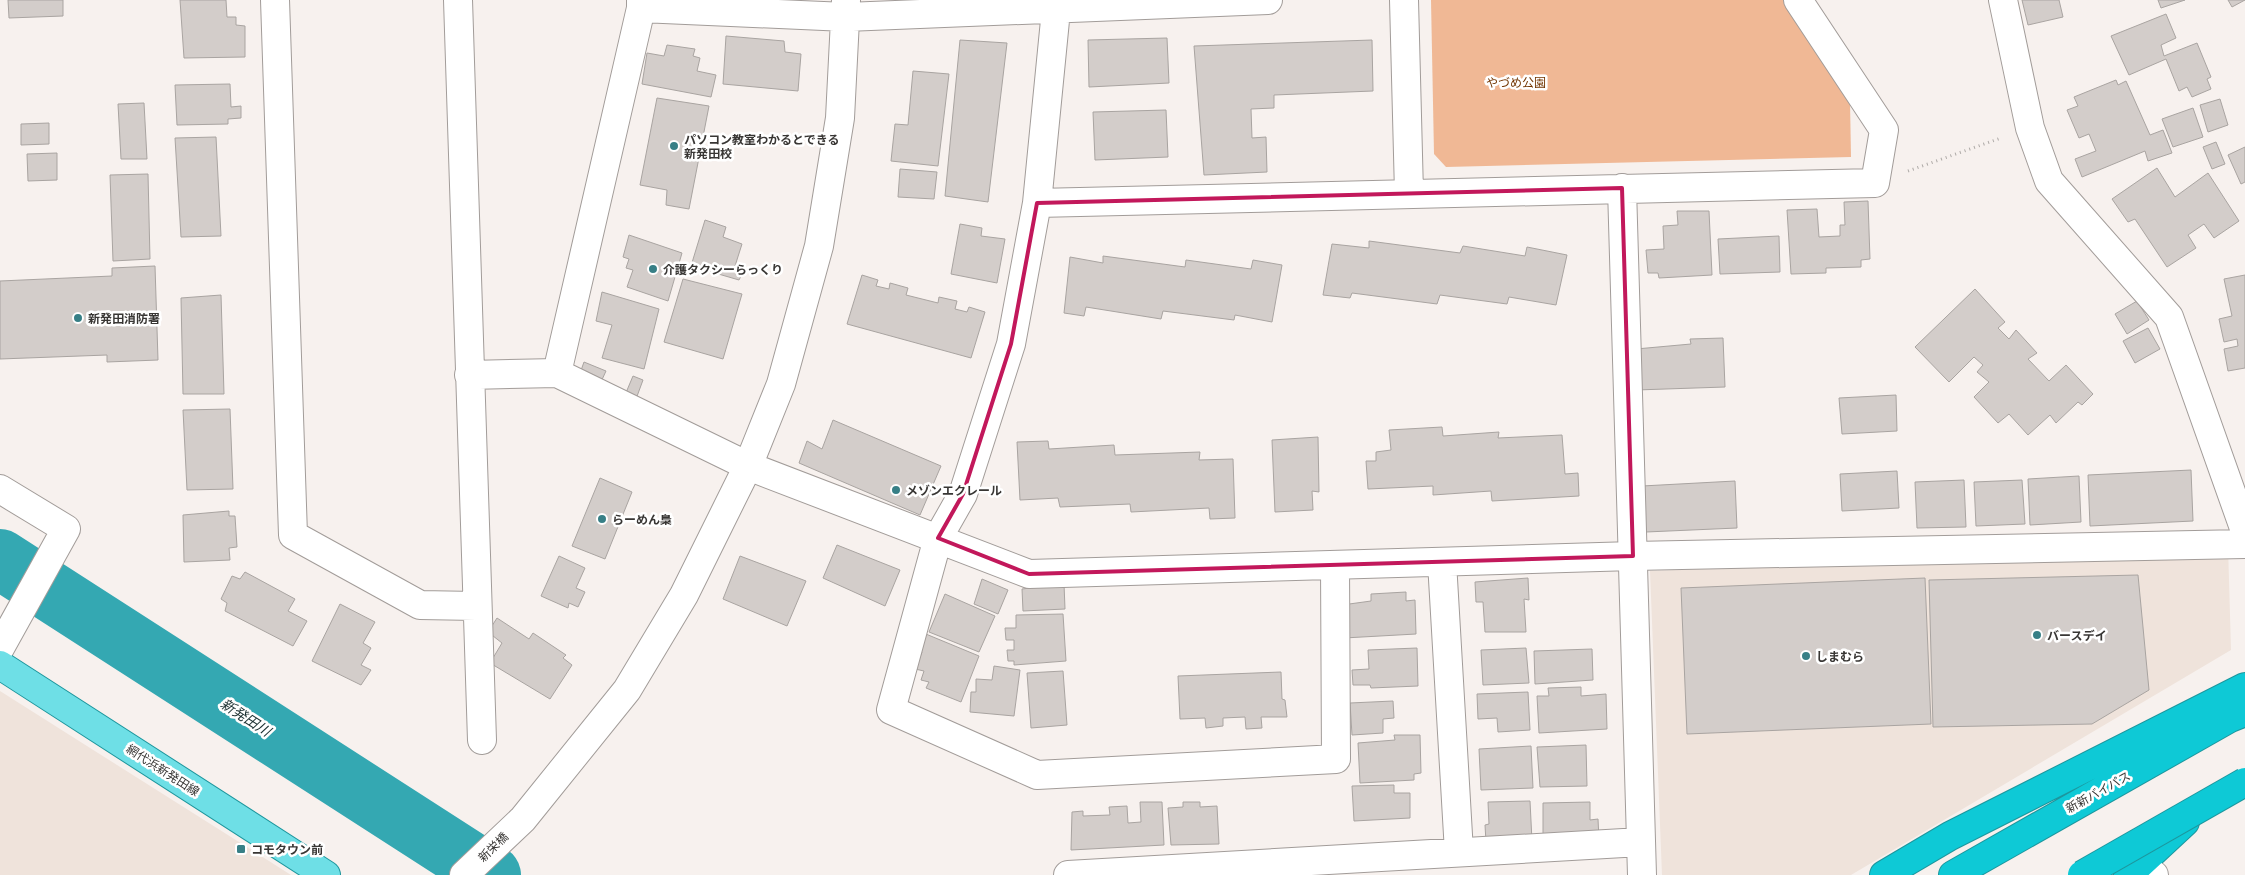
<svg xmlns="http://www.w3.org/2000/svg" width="2245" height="875" viewBox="0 0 2245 875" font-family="Lato,'Noto Sans JP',sans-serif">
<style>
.built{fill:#efe3db}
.green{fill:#f0b895}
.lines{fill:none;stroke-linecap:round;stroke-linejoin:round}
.river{stroke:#34a8b2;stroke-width:60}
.building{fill:#d3cdca;stroke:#a9a4a1}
.minor-casing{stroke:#a29c99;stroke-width:30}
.major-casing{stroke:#1d969d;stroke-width:30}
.highway-casing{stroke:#1d969d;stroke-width:30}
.path{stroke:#aeaaa7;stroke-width:3;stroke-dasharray:1 4;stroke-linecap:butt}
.minor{stroke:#fff;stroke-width:28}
.major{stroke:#6edfe6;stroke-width:28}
.highway{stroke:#0ec9d6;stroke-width:28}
.highway-bridge-casing{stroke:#1d969d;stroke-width:30;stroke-linecap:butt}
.highway-bridge{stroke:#0ec9d6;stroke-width:28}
.marked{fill:none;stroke:#c2185b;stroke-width:4;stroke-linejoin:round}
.poi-dot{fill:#377f86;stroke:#fff;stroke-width:2}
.labels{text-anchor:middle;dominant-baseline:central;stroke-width:5;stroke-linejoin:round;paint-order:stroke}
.park-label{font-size:12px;fill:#723500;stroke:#fff}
.poi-label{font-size:12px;font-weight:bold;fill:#383634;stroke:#fff;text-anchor:start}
.street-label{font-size:12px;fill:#383634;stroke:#fff}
.water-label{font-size:14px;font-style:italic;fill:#1a2e2f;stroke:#fff}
</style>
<rect width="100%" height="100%" fill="#f7f1ee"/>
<path class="built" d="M2228 545 2231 650 1851 875H1662L1650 571Z
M0 691 291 875H0Z"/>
<path class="green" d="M1431 0H1783L1850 101 1851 157 1446 167 1434 154Z"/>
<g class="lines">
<path class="river" d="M0 559 491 875"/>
</g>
<path class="building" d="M8 0H63V16L9 18Z
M180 0H226L227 17H236V25L245 26V57L184 58Z
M2022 0H2059L2063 17 2028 25Z
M2158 0H2185L2161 8Z
M2228 0H2245L2232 7Z
M2166 14 2176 38 2161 45 2164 56 2197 43 2211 77 2207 79 2211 89 2192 97 2187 87 2179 91 2166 59 2129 75 2111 36Z
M726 36 784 41 785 52 801 54 798 91 723 84Z
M1167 38 1169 83 1089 87 1088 40Z
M960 40 1007 43 988 202 945 196Z
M1372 40 1373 91 1274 95V108L1251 109 1252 138 1266 137 1267 172 1204 175 1194 46Z
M667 45 695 49 693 56 700 58 697 71 716 75 711 97 642 84 647 53 664 56Z
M913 71 949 74 938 166 891 161 895 124 908 125Z
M2116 80 2118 85 2126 81 2150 135 2163 130 2172 153 2148 161 2145 151 2082 177 2075 159 2096 151 2089 134 2079 138 2067 110 2078 106 2074 97Z
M230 84 231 107 241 106V118L228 119V124L177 125 175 85Z
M657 98 709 106 689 209 666 205 667 190 640 185Z
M2220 99 2228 125 2208 132 2200 105Z
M144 103 147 159H121L118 104Z
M2193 108 2203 137 2173 147 2162 119Z
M1166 110 1168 157 1095 160 1093 112Z
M49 123V144L21 145V124Z
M216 137 221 236 181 237 175 138Z
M2216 142 2225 164 2212 169 2203 147Z
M2245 147V182L2241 184 2228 155Z
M57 153V180L28 181 27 154Z
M2157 168 2175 197 2208 173 2239 221 2214 238 2204 224 2188 235 2196 248 2167 267 2135 219 2128 222 2112 199Z
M900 169 937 172 934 199 898 197Z
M148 174 150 259 113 261 110 175Z
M1868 201 1870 259 1861 260V267L1826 268V273L1791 274 1787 210 1817 209 1819 237 1840 236V225H1845L1844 202Z
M1677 211H1709L1712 275 1659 278 1658 273H1648L1646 250 1664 249 1663 226 1678 225Z
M705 220 726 227 723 237 742 244 735 266 744 270 739 280 691 266Z
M960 224 982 228 981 236 1005 239 997 283 951 274Z
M629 235 682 253 668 301 627 287 633 270 626 268 629 259 623 257Z
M1779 236 1780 272 1720 274 1718 239Z
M1369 241 1460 253 1463 246 1525 256 1527 247 1567 255 1556 305 1509 297 1507 304 1440 295 1437 304 1352 293 1350 298 1323 295 1332 244 1369 248Z
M1103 256 1185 267 1186 260 1251 269 1253 260 1282 265 1272 322 1235 315 1234 320 1163 311 1161 319 1086 307 1084 316 1064 313 1070 257 1103 263Z
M155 266 158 360 107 362V355L0 359V281L112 276V268Z
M862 275 878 280 876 286 889 289 890 283 908 288 906 295 938 303 939 297 957 301 955 309 967 312 969 307 985 312 971 358 847 324Z
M2245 275V368L2228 371 2224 349 2238 346 2237 339 2224 342 2219 319 2232 316 2224 279Z
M683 279 742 294 723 359 664 342Z
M1975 289 2005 322 1998 328 2009 339 2016 330 2037 353 2028 359 2049 381 2066 365 2093 394 2082 405 2078 402 2056 423 2050 415 2028 435 2009 414 1998 423 1974 397 1989 382 1977 372 1983 365 1974 357 1949 382 1915 347Z
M602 292 659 309 644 369 602 358 612 325 596 321Z
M221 295 224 394H183L181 298Z
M2137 301 2149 320 2127 334 2115 314Z
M2148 328 2160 349 2135 363 2123 341Z
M1723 338 1725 387 1636 390V349L1691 344 1690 339Z
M584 362 606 371 600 384 579 376Z
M633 376 643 380 636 399 625 395Z
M1896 395 1897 431 1842 434 1839 398Z
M230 409 233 489 187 490 183 410Z
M833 420 941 466 920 515 799 463 807 441 822 449Z
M1442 427 1443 436 1499 432 1498 438 1562 435 1565 474 1578 473 1579 496 1492 501 1491 491 1433 495V486L1368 489 1366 461H1376V452L1391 450 1389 430Z
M1318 437 1319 492 1312 491 1313 510 1275 512 1272 440Z
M1048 441 1049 449 1114 445 1115 455 1200 452 1199 460 1233 459 1235 518 1210 519 1209 508 1131 512 1130 504 1060 507 1058 498 1020 500 1017 442Z
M2191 470 2193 521 2090 526 2088 475Z
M1897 471 1899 508 1842 511 1840 474Z
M2079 476 2081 522 2030 525 2028 479Z
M600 478 632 492 605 559 572 546Z
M1964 480 1966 527 1917 528 1915 482Z
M2022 480 2025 524 1976 526 1974 482Z
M1735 481 1737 528 1646 532 1642 486Z
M229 511V516H235L237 547 229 548 230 560 184 562 183 515Z
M837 545 900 570 885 606 823 578Z
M559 556 585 568 576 588 585 592 578 607 569 603 568 608 541 596Z
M740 556 806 581 787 626 723 599Z
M245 572 295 599 288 611 307 621 293 646 225 611 227 603 221 599 232 576 240 579Z
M2138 575 2149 690 2092 724 1933 727 1929 580Z
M1528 578 1529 600 1524 599 1526 632H1485L1483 602H1476L1475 582Z
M1925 578 1931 724 1687 734 1681 588Z
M982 579 1008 590 998 614 974 604Z
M1064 584 1065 609 1023 611 1022 589Z
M1406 592V601L1415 600 1416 634 1344 638 1342 605 1371 601V594Z
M945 594 995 616 979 652 929 632Z
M340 604 375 622 363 643 371 648 361 665 371 670 361 685 312 661Z
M1063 614 1066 661 1014 665V661H1008L1007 650H1014V640H1006L1005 628H1016V615Z
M497 618 529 639 533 633 566 655 563 658 572 665 550 699 490 663 502 643 488 632Z
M921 632 979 656 961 702 926 688 929 682 921 680 924 671 915 669 922 652 915 649Z
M1417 648 1418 686 1371 688 1370 685H1353L1352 670 1369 669 1368 650Z
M1526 648 1529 683 1483 685 1481 650Z
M1592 649 1593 680 1535 684 1534 651Z
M994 666 1020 670 1014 716 970 712 971 692H976V679L992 680Z
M1063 671 1067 725 1031 728 1027 673Z
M1281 672 1282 699 1285 700 1287 717H1261L1262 728 1246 729 1245 717 1223 718V726L1206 728 1205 718 1180 719 1178 676Z
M1581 687V696L1606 694 1607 729 1539 733 1537 696H1549L1548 688Z
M1528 692 1530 730 1498 732 1497 718 1478 719 1477 694Z
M1393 701 1394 718 1383 719V733L1352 735 1350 703Z
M1394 735H1420L1421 773 1414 774V780L1360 783 1358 743 1395 740Z
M1586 745 1587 786 1540 787 1537 747Z
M1531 746 1533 788 1481 790 1479 749Z
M1394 785V793H1410V818L1354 821 1352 786Z
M1530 801 1532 841 1486 842 1485 825 1489 824 1488 802Z
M1140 802H1162L1164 845 1071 850 1072 812 1083 811V816L1110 815 1109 807 1127 806 1128 823 1141 822Z
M1183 802H1200V807L1217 806 1219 844 1171 845 1168 808 1183 807Z
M1590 802V820L1598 819 1599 840 1543 841V803Z"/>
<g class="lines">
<g class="minor-casing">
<path id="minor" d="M275 0 293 535 420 605 476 606
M458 0 482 740
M1057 0 1037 203 1011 344 963 494 938 538 891 710 1037 775 1336 759 1335 565
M1404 0 1409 193
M2003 0 2030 128 2049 181 2169 317 2245 531
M641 8 846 17 1268 0
M1622 188 1642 875
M1037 203 1875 183 1884 130 1798 0
M557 373 641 8V0
M469 375 557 373 748 466 1029 574 1633 556 2245 544
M0 489 66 529 0 648
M1442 562 1459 852
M2134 869 2154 875
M464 875 523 819 627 690 684 595 748 466 781 384 819 246 840 118 846 0
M1068 875 1641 842"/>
</g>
<g class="major-casing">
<path id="major" d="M0 665 326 875"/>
</g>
<g class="highway-casing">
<path id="highway" d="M1884 875 1950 836 2245 687
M1953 875 2230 718 2245 712
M2128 875 2185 822"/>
</g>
<path class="path" d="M1908 171 2001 138"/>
<use href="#minor" class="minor"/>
<use href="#major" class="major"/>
<use href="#highway" class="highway"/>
<g class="highway-bridge-casing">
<path id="highway-bridge" d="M2082 875 2245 782"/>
</g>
<use href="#highway-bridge" class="highway-bridge"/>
</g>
<path class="marked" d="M1622 188 1633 556 1029 574 938 538 963 494 1011 344 1037 203Z"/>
<g class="poi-dot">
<circle cx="674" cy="146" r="5"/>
<circle cx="653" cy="269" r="5"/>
<circle cx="78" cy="318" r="5"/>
<circle cx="896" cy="490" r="5"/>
<circle cx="602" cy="519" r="5"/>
<circle cx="2037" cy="635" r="5"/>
<circle cx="1806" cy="656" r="5"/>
<rect x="236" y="844" width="10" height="10" rx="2.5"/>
</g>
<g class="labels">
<g class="park-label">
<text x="1516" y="82">やづめ公園</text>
</g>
<g class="poi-label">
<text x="684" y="139">パソコン教室わかるとできる<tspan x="684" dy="14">新発田校</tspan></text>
<text x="663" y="269">介護タクシーらっくり</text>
<text x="88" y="318">新発田消防署</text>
<text x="906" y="490">メゾンエクレール</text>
<text x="612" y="519">らーめん梟</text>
<text x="2047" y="635">バースデイ</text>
<text x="1816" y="656">しまむら</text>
<text x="251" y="849">コモタウン前</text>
</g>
<g class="street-label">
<text transform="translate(163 770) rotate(33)">網代浜新発田線</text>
<text transform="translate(2098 792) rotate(-29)">新新バイパス</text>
<text transform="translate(493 847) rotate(-44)">新栄橋</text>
</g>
<g class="water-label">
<text transform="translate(246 717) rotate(33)">新発田川</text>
</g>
</g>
</svg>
